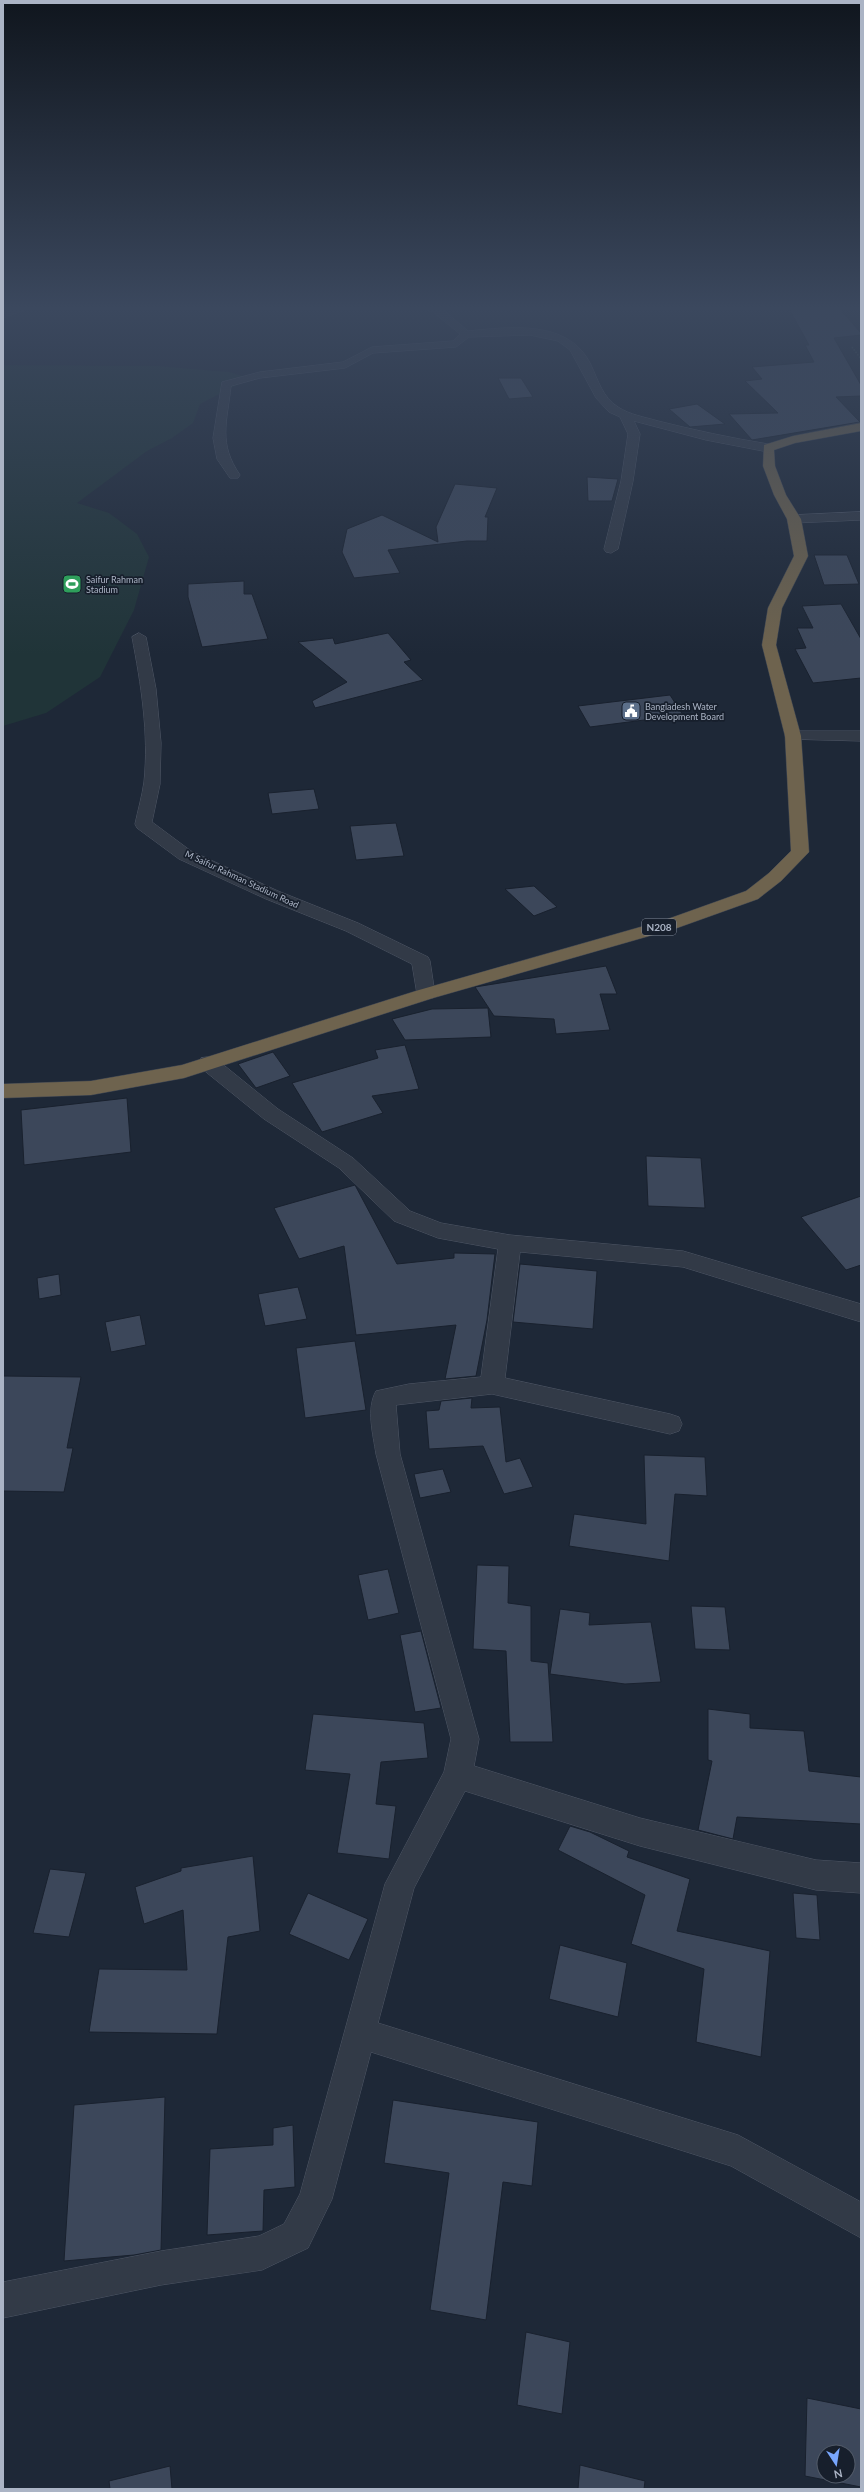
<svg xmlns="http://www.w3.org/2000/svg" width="864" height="2492" viewBox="0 0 864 2492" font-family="Lato,sans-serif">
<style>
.green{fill:#203438}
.building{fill:#3c475a;stroke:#19212e;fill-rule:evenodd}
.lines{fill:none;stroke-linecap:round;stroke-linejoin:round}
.minor-casing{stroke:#4f5766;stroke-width:1}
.highway-casing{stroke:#3c4452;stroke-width:1}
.path{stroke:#3b5053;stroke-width:1.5;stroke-dasharray:1.5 1.5;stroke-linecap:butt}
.minor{fill:#323a47;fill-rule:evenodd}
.highway{fill:#6e634e;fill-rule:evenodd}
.labels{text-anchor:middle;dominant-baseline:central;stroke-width:3.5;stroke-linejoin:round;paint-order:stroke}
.far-poi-label{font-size:9px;fill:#abb4c5;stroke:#171f2c;text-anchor:start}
.far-street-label{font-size:9px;fill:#abb4c5;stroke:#171f2c}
.shield{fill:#171f2c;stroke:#7f8797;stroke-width:1}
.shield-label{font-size:10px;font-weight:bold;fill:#abb4c5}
</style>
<rect width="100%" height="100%" fill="#1e2837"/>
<path class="green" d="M3 365 157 366 229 372 246 377 237 385 200 404 193 423 172 438 147 451 77 503 109 513 137 534 149 557 134 610 100 677 46 713 3 726Z"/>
<path class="building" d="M814 307H838L861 333V335L834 338 861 385V396L836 397 860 422 752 440 729 414 778 413 745 381 762 379 752 367 814 362 805 345H809L789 309H814Z
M498 378H521L533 397 509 399Z
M697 404 725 424 690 427 669 409Z
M587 477 618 479 612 501H588Z
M455 484 497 488 485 517H488L487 541H467L388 550 400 573 354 578 342 552 347 529 382 515 438 542 436 527Z
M814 555H847L859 584 824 585Z
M244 581V594H252L268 639 202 647 188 597V584Z
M841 604 861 639V678L813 683 795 649 806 648 797 628H813L802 606Z
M388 633 411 660 404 662 423 680 315 708 312 701 347 682 298 642 333 638 335 644Z
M670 695 683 715 590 727 578 706Z
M314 789 319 809 272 814 268 793Z
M396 823 404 856 356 860 350 826Z
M534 886 557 907 534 916 505 889Z
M606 966 617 994H600L610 1030 556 1034 554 1019 494 1016 475 987Z
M488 1008 491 1037 405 1040 392 1019 432 1009Z
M405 1045 419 1089 372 1096 383 1113 322 1132 292 1083 378 1058 375 1050Z
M273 1052 290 1076 256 1088 238 1064Z
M127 1098 131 1152 24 1165 21 1110Z
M646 1156 701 1158 705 1208 648 1206Z
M355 1185 397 1264 454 1258V1253L495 1254 487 1320 476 1376 445 1379 456 1325 356 1335 344 1246 299 1259 274 1208Z
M861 1196V1265L846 1270 801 1217Z
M520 1264 597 1271 593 1329 513 1322Z
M59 1274 61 1295 39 1299 37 1278Z
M298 1287 307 1319 265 1326 258 1294Z
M140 1315 146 1345 111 1352 105 1322Z
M355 1341 366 1410 305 1418 296 1348Z
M3 1376 81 1377 67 1448H73L64 1492 3 1491Z
M472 1398 471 1408 500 1407 506 1462 520 1458 533 1487 504 1494 483 1446 429 1449 426 1411 439 1410 441 1401Z
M644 1455 705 1457 707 1496 675 1494 669 1561 569 1546 574 1514 646 1524Z
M443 1469 451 1492 420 1498 414 1474Z
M477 1565 509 1566 508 1603 531 1606V1661L548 1663 553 1742H510L506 1651 473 1649Z
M388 1569 399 1613 368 1620 358 1575Z
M691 1606 725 1607 730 1650 695 1649Z
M560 1609 590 1613 589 1625 651 1622 661 1682 625 1684 550 1674Z
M421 1631 441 1708 415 1712 400 1635Z
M708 1709 750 1714V1728L804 1731 809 1771 861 1777V1824L737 1817 733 1839 698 1830 712 1761 708 1760Z
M313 1714 424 1723 428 1758 381 1762 376 1804 396 1806 389 1859 337 1853 350 1774 305 1770Z
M570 1826 590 1832 629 1851 627 1857 690 1879 677 1931 770 1951 761 2057 696 2042 704 1969 631 1944 645 1895 558 1850Z
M253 1856 260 1931 228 1937 217 2034 89 2032 99 1969 187 1970 183 1910 144 1924 135 1887 181 1871V1868Z
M50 1869 86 1873 69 1937 33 1933Z
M308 1893 368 1919 349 1960 289 1934Z
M793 1893 817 1895 820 1940 796 1938Z
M560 1945 627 1963 618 2017 549 1999Z
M165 2097 161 2250 134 2255 64 2261 74 2105Z
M393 2100 538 2122 532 2186 503 2182 486 2320 430 2310 449 2173 384 2163Z
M293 2125 295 2187 264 2190 263 2231 207 2235 210 2149 273 2145V2128Z
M526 2332 570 2342 562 2414 517 2405Z
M807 2398 861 2409V2487L805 2476ZM824 2452H848V2476H824Z
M580 2465 645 2481 644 2489H578Z
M170 2466 172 2489H110L109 2481Z"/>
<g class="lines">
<g class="minor-casing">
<path id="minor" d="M18 307H32L3 318V312Z
M419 307H440L468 331C511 327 569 319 591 365 598 380 603 398 618 407 630 415 645 417 658 421 694 430 731 438 768 444L774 448 768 452 706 440 634 421 640 434 633 481 618 549 611 553 606 552 604 549 621 481 628 434 620 417 609 412 596 398 570 350 558 341 530 335 469 337 456 347 373 353 345 368 260 378 231 386C227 423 218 443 240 475L238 478H230L217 459 213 438 222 382 260 372 343 362 372 347 453 341 460 334 433 312Z
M861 512V520L794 523 787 519 794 515Z
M139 633 146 637 156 689 161 743 160 784 152 822 191 851 278 891 358 923 428 957 430 961 435 994 433 998H419L417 994 412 964 346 931 266 899 179 859 137 828 135 824C138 810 142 796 144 782 149 734 141 684 132 637Z
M793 731H861V741L787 739 785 736Z
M208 1057 215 1058 278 1109 353 1158 410 1211 441 1223 510 1235 683 1251 861 1304V1322L683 1267 520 1252 505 1378 670 1414 679 1417 682 1424 679 1431 670 1434 492 1394 396 1405 400 1454 479 1739 474 1766 640 1818 816 1860 861 1863V1893L816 1890 640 1846 465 1791 414 1888 378 2023 738 2135 861 2202V2238L731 2166 371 2052 332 2199 308 2248 262 2270 161 2285 3 2318V2282L161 2251 259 2236 284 2224 300 2194 385 1884 444 1772 451 1739 376 1454C373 1434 366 1409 376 1391L409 1384 481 1377 498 1249 438 1238 394 1221 339 1168 264 1119 201 1068 198 1063 201 1058Z"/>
</g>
<g class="highway-casing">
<path id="highway" d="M861 423V431L795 443 774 450 775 466 786 495 801 519 808 556 782 608 776 645 801 736 809 852 781 881 758 899 677 928 433 998 184 1078 91 1095 3 1098V1084L91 1081 182 1065 419 990 665 920 746 891 769 873 791 851 785 736 762 645 768 608 794 556 787 519 774 495 763 466 764 445 793 436Z"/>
</g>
<path class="path" d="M852 347 861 359"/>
<use href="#minor" class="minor"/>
<use href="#highway" class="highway"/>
</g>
<linearGradient id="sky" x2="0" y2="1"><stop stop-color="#10161e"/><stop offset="0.47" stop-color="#3b485e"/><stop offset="1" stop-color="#3b485e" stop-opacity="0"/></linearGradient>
<rect width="864" height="655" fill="url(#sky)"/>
<defs>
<g id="stadium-square" transform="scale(1)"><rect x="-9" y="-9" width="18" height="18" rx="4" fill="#2e9e5b" stroke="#171f2c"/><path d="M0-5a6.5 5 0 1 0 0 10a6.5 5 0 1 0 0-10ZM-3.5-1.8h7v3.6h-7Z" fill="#fff"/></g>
<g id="civic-square" transform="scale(1)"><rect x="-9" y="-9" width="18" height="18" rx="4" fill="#5c6f8a" stroke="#171f2c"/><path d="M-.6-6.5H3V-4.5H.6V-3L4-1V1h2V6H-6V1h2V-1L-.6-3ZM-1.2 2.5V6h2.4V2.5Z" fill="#fff"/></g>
</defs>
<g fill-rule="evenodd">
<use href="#stadium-square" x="72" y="584"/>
<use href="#civic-square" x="631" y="711"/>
</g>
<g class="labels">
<g class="far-poi-label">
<text x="86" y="579">Saifur Rahman<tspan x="86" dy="10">Stadium</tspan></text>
<text x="645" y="706">Bangladesh Water<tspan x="645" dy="10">Development Board</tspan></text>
</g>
<g class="far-street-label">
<text transform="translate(242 879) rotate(25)">M Saifur Rahman Stadium Road</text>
</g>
<rect class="shield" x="642" y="919" width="34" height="16" rx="3"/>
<g class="shield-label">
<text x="659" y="927">N208</text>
</g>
</g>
<rect width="864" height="2492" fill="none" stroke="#abb4c5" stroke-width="8"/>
<g transform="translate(836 2464) rotate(168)"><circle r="19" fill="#171f2c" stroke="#525b69"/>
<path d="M0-3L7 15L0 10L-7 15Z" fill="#78a6fd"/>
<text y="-6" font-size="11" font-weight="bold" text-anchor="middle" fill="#abb4c5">N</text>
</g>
</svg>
